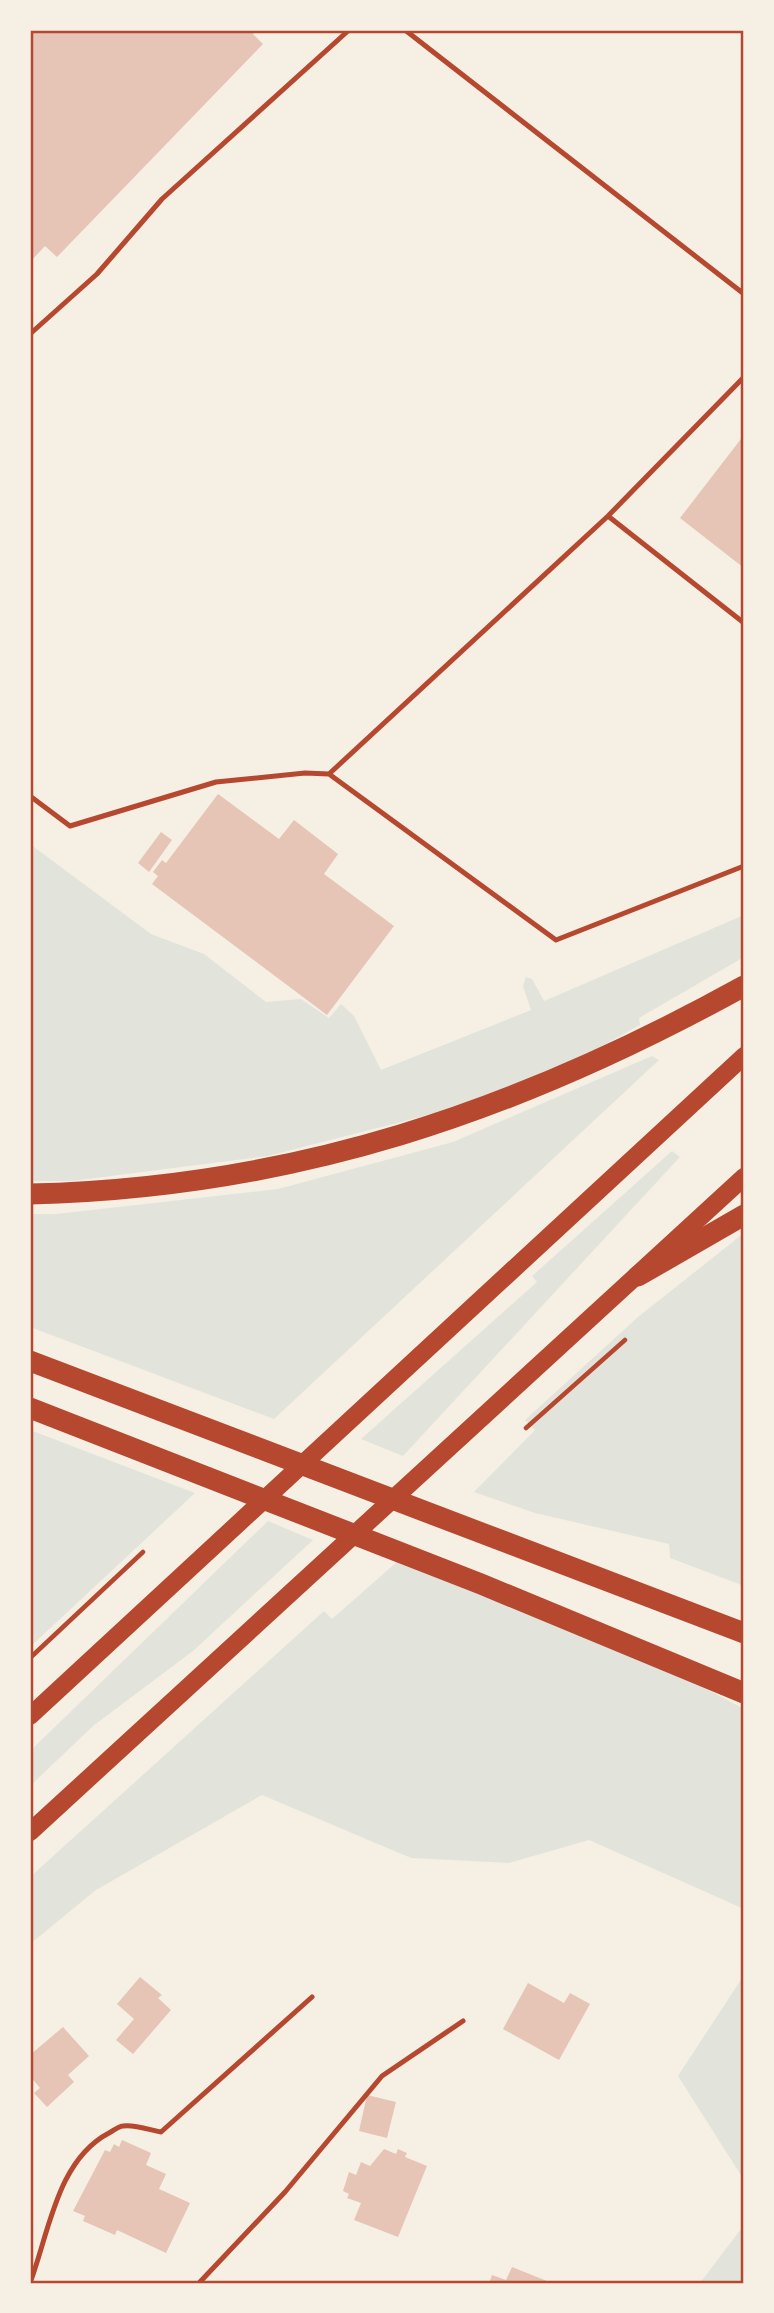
<svg xmlns="http://www.w3.org/2000/svg" width="774" height="2313" viewBox="0 0 774 2313" font-family="Montserrat,sans-serif">
<style>
.green{fill:#e2e4dc}
.building{fill:#e6c5b7}
.lines{fill:none;stroke-linecap:round;stroke-linejoin:round}
.path{stroke:#b5482f;stroke-width:4.5}
.service{stroke:#b5482f;stroke-width:5}
.primary{stroke:#b5482f;stroke-width:18}
.motorway{stroke:#b5482f;stroke-width:21}
.neatline{fill:none;stroke:#b5482f;stroke-width:2.5}
</style>
<rect width="100%" height="100%" fill="#f6efe4"/>
<path class="green" d="M30 844 151 934 204 954 266 1002 301 999 329 1018 341 1004 354 1016 381 1070 531 1010 523 986 526 977 532 979 544 1001 744 915V957L639 1018 640 1025 567 1065 436 1113 268 1156 72 1181H30Z
M652 1056 659 1060 274 1419 30 1327V1214H56L278 1189 453 1142Z
M672 1151 680 1157 403 1456 361 1439 537 1282 532 1276Z
M744 1233V1586L670 1558 669 1544 535 1513 474 1492 535 1430 525 1420 638 1317Z
M30 1430 195 1493 30 1647Z
M268 1521 313 1540 193 1651 93 1726 30 1786V1751Z
M398 1561 686 1678 744 1709V1909L589 1840 509 1863 411 1858 262 1795 96 1890 30 1944V1877L324 1611 332 1619Z
M744 1975V2180L678 2076Z
M744 2225V2283H700Z"/>
<path class="building" d="M30 30H257L253 34 263 44 57 257 45 246 30 262Z
M744 435V568L680 518Z
M218 794 279 839 294 820 338 854 324 874 394 926 327 1015 152 884 158 876 153 872 162 860 166 863Z
M161 832 172 840 149 872 138 863Z
M140 1977 162 1995 158 1998 171 2010 133 2054 116 2040 134 2019 117 2004Z
M528 1983 564 2003 570 1993 590 2004 559 2060 503 2029Z
M63 2027 89 2056 68 2075 74 2082 47 2107 34 2093 40 2088 30 2076V2055Z
M367 2095 396 2102 387 2138 359 2131Z
M122 2140 151 2153 146 2165 166 2174 159 2189 190 2203 166 2253 117 2230 115 2235 83 2221 85 2216 73 2211 105 2150 110 2152 114 2144 119 2147Z
M384 2149 396 2154 398 2149 407 2153 405 2157 427 2166 398 2237 354 2220 361 2203 347 2198 349 2194 343 2191 349 2172 356 2175 361 2162 370 2166Z
M512 2267 552 2283H489L492 2275 506 2280Z"/>
<g class="lines">
<path class="path" d="M526 1428 625 1340
M30 1658 143 1552"/>
<path class="service" d="M405 30 744 294
M30 334 97 274 162 199 349 30
M608 516 744 623
M329 774 608 516 744 377
M30 796 70 826 216 782 305 773 329 774 556 940 744 866
M30 2283C49 2233 57 2160 109 2133 113 2131 119 2126 123 2126 134 2124 150 2130 161 2132L312 1997
M199 2283 285 2192 382 2076 463 2021"/>
<path class="primary" d="M30 1716 744 1056
M30 1832 744 1177"/>
<path class="motorway" d="M30 1194C293 1188 516 1112 744 986
M638 1276 744 1215
M30 1361 744 1633
M30 1408 481 1584 744 1693"/>
</g>
<rect width="774" height="2313" fill="none" stroke="#f6efe4" stroke-width="63"/>
<rect x="32" y="32" width="710" height="2250" class="neatline"/>
</svg>
